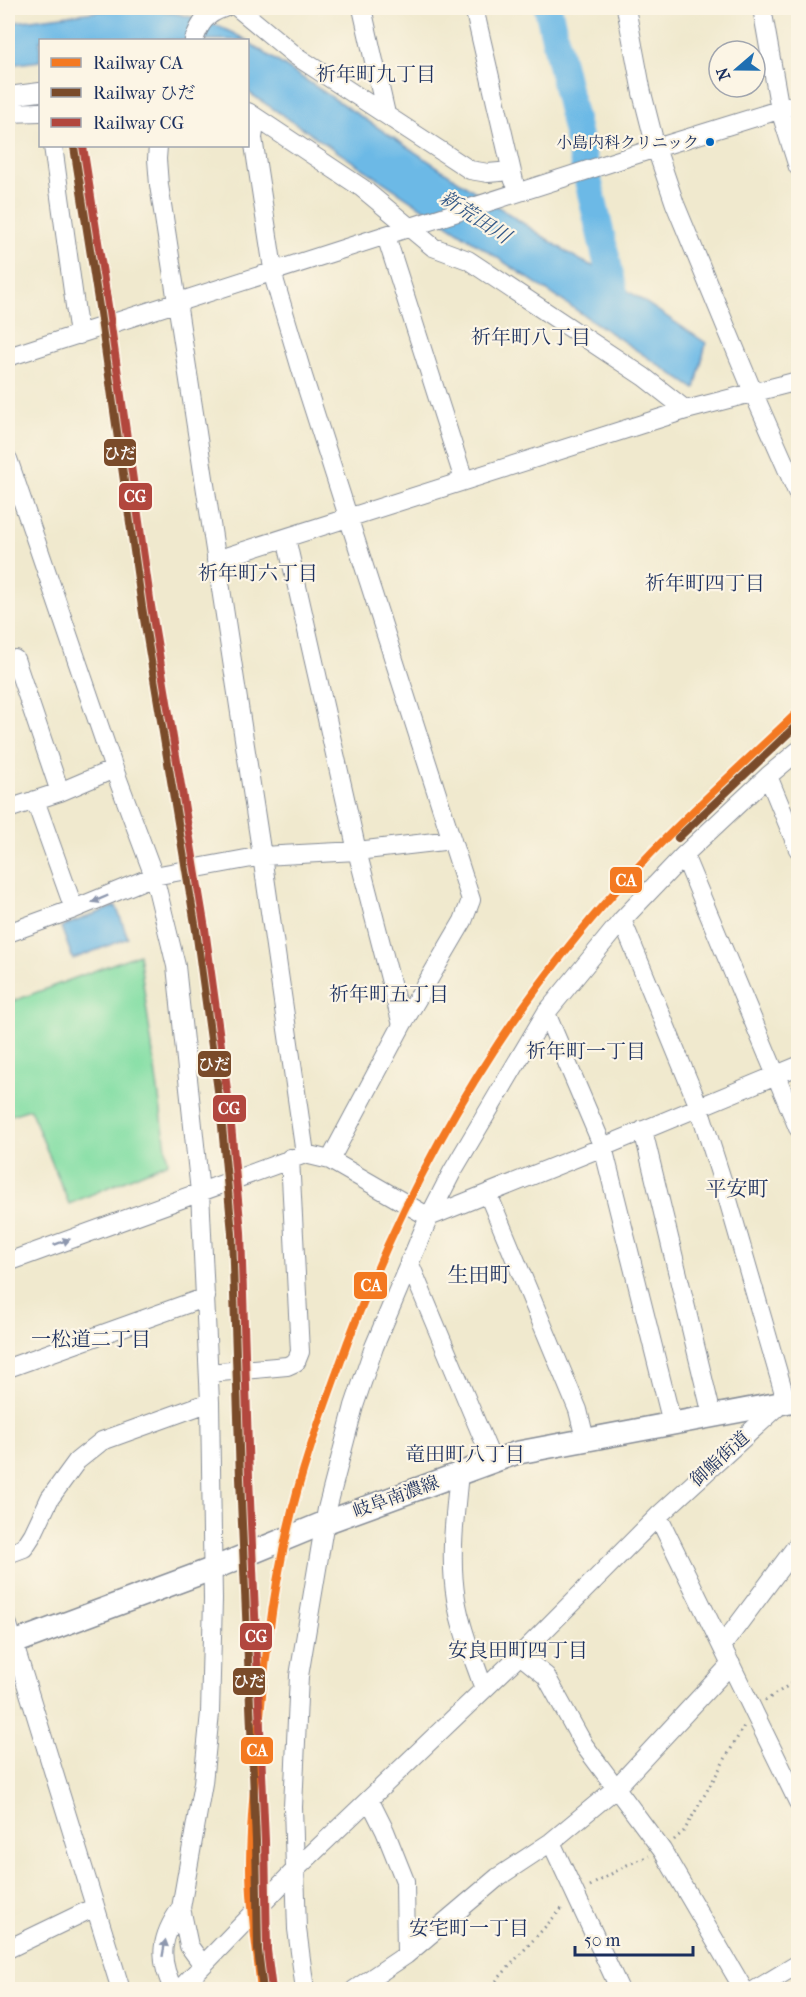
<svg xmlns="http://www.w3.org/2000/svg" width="806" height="1997" viewBox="0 0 806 1997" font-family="'IM FELL French Canon','Noto Serif JP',serif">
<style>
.grass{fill:#83dea4;stroke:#4f8681;stroke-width:1.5}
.water{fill:#6cb9e6;stroke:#4474a2;stroke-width:1.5}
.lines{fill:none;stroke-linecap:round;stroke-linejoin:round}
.river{stroke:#6cb9e6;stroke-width:28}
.minor-casing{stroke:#868c96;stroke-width:20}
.major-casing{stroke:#868c96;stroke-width:25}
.path{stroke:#868c96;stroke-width:3;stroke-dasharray:1.5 4.5;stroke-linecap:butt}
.minor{stroke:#fff;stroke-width:18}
.major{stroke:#fff;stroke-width:22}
.rail-1-casing{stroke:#fcf5e5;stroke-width:12}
.rail-2-casing{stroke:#fcf5e5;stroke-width:12}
.rail-3-casing{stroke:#fcf5e5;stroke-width:12}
.rail-1{stroke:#f47921;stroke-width:8}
.rail-2{stroke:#7a4b2a;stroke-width:8}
.rail-3{stroke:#b2473e;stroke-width:8}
.oneway{fill:#8d97ae}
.bus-dot{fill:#0065bd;stroke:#fcf5e5;stroke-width:2}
.labels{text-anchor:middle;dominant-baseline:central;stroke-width:4.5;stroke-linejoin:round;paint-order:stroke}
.bus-label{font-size:16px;fill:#1b2f5e;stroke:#fcf5e5;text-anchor:end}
.street-label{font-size:18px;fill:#1b2f5e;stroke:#fcf5e5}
.neighbourhood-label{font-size:20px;fill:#1b2f5e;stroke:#fcf5e5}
.water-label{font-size:20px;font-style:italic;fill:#335887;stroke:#fcf5e5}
.quarter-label{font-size:21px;fill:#1b2f5e;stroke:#fcf5e5}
.line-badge{stroke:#fcf5e5;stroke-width:2}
.badge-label{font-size:16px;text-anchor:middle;font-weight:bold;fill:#fff}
</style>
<rect width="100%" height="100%" fill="#fcf5e5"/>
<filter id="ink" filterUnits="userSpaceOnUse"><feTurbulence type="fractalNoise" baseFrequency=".0167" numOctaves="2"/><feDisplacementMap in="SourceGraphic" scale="12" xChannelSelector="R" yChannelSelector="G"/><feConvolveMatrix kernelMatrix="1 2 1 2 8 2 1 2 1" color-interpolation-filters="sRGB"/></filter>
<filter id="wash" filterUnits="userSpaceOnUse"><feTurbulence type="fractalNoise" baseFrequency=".008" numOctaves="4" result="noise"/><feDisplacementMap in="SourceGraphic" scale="24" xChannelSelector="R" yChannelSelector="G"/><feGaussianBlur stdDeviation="1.35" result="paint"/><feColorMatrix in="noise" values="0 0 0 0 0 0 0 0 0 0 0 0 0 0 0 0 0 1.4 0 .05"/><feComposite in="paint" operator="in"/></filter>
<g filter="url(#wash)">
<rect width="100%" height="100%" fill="#f0e9ce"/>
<path class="grass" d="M139 954 168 1162 69 1204 30 1109 8 1116V1003Z"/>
<path class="water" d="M125 8C166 8 211 19 246 40H40V61L8 65V23Z
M248 42 559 247C567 252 576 258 584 262 600 271 614 269 624 288L706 343 695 389 248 92Z
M116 906 128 938 73 959 61 927Z"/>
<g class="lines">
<path class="river" d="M548 8 618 309"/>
</g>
</g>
<g filter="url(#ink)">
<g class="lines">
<g class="minor-casing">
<path id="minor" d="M238 8 296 56 470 170 488 173 511 171
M362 8 386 114
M474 8 514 181
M626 8 642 93 656 148 675 204 753 392 798 494
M762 8 780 110 798 167
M194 40C200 23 206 14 224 8
M8 96 40 92
M248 112 362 188 433 247 468 260 644 377 686 410
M8 113 40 112
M256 118 253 138 275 282 303 376 471 900 463 921 402 1025 330 1160
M53 146 79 335
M158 146 157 159 159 185 262 856 305 1154
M386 236 464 480
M8 357 656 148 798 104
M8 459 114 769 154 876 176 966 200 1192 210 1402 213 1599 210 1713 203 1783 181 1908 189 1946 203 1965
M286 538 357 851 402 1025
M216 560 686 410 798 381
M8 662 15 659 60 792
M768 776 798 849
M35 800 74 909
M8 809 60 792 114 769
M684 855 798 1128
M8 933 74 909 154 876 262 856 357 851 452 840
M546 1013 603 1147 672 1423
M643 1130 709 1403
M488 1194 578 1410 585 1439
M429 1217 603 1147 798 1066
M8 1262 305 1154 330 1160 429 1217
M409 1262 492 1460
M8 1368 206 1297
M209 1373 287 1366 296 1362 300 1352 290 1158
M459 1473C455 1515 449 1558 456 1599 461 1630 474 1660 484 1689
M658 1516 798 1802
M8 1554 24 1548 33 1534 50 1498 77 1461 102 1441 210 1402
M8 1625 121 1990
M722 1646 798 1544
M520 1655 546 1676 584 1745 662 1850 744 1990
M369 1799 385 1831 405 1881 406 1955
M551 1842 620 1990
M8 1949 95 1907
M174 1990C157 1958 161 1936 181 1908
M179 1990 295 1870 520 1655 658 1516 783 1402V1390L724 1186 699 1107 622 920
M305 1990 297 1929 293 1807 299 1676 327 1509 354 1406 374 1347 429 1217 452 1172 546 1013 622 920 684 855 768 776 798 751
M354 1990 406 1955 498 1877 551 1842 615 1789 731 1664
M755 1990 798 1964"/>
</g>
<g class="major-casing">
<path id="major" d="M8 1645 212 1569 324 1523 516 1453 798 1400"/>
</g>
<path class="path" d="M8 8H10
M765 1701 798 1679
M674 1840 684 1831 744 1726
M590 1886 627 1865 649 1856
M488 1990 564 1906"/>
<use href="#minor" class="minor"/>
<use href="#major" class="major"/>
<g class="rail-1-casing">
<path id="rail-1" d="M261 1990C257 1949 250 1908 250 1867 250 1828 254 1789 257 1751 263 1676 271 1601 288 1528 300 1474 319 1421 338 1369 393 1214 467 1074 570 945 638 859 718 787 798 712"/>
</g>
<g class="rail-2-casing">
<path id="rail-2" d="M74 147 100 313 142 607 196 930 220 1105 232 1233 240 1478 256 1841 258 1950 263 1990
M678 838 798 724"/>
</g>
<g class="rail-3-casing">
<path id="rail-3" d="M83 146 109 312 151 606 205 929 229 1104 241 1232 249 1478 265 1841 267 1950 272 1990"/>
</g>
<use href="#rail-1" class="rail-1"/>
<use href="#rail-2" class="rail-2"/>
<use href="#rail-3" class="rail-3"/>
</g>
<defs><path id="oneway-solid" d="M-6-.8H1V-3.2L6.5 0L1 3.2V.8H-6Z" transform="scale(1.5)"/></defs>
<g class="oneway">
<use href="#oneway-solid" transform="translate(100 899) rotate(157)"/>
<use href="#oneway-solid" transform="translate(62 1242) rotate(-20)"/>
<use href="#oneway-solid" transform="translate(164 1948) rotate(-80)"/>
</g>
</g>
<circle class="bus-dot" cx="710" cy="142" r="5"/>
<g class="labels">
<g class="bus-label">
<text x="699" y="142">小島内科クリニック</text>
</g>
<g class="street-label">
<text transform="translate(720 1459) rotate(-42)">御鮨街道</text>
<text transform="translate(396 1497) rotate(-20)">岐阜南濃線</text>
</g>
<g class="neighbourhood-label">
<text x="376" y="74">祈年町九丁目</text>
<text x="531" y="337">祈年町八丁目</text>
<text x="258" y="573">祈年町六丁目</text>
<text x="705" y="583">祈年町四丁目</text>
<text x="389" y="994">祈年町五丁目</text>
<text x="586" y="1051">祈年町一丁目</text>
<text x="91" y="1339">一松道二丁目</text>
<text x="465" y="1454">竜田町八丁目</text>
<text x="518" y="1650">安良田町四丁目</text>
<text x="469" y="1928">安宅町一丁目</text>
</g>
<g class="water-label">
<text transform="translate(475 217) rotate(33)">新荒田川</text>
</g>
<g class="quarter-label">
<text x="737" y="1189">平安町</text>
<text x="479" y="1275">生田町</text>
</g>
</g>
<g class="line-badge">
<rect x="103" y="438" width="34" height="29" rx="6" fill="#7a4b2a"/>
<rect x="118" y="482" width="35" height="29" rx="6" fill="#b2473e"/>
<rect x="609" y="866" width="34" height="28" rx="6" fill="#f47921"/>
<rect x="197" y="1050" width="35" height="28" rx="6" fill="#7a4b2a"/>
<rect x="212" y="1094" width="35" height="29" rx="6" fill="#b2473e"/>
<rect x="353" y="1271" width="35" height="29" rx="6" fill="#f47921"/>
<rect x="239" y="1622" width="34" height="29" rx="6" fill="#b2473e"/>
<rect x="232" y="1667" width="34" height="29" rx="6" fill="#7a4b2a"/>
<rect x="240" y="1736" width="34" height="29" rx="6" fill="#f47921"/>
</g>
<g class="badge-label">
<text x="120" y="459">ひだ</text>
<text x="135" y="502">CG</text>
<text x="626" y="886">CA</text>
<text x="214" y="1070">ひだ</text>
<text x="229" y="1114">CG</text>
<text x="371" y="1291">CA</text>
<text x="256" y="1642">CG</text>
<text x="249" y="1687">ひだ</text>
<text x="257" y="1756">CA</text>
</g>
<rect width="806" height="1997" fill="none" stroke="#fcf5e5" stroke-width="30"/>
<rect x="39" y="39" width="210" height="108" fill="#fcf5e5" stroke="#a2a6af" stroke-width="1.5"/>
<rect x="51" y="58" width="30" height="9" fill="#f47921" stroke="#a2a6af" stroke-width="1.5"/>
<text x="93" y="69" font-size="18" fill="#1b2f5e">Railway CA</text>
<rect x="51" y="88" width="30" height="9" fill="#7a4b2a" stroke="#a2a6af" stroke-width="1.5"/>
<text x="93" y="99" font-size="18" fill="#1b2f5e">Railway ひだ</text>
<rect x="51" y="118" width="30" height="9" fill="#b2473e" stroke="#a2a6af" stroke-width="1.5"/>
<text x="93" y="129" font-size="18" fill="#1b2f5e">Railway CG</text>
<g transform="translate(737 69) rotate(250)"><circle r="28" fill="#fcf5e5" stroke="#a2a6af" stroke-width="1.5"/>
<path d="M0-4.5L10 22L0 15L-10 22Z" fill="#1f6fb2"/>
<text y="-9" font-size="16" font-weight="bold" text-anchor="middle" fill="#1b2f5e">N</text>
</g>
<path d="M575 1946v9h118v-9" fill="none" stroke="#1b2f5e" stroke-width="3"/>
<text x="584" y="1946" font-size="18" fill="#1b2f5e" stroke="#fcf5e5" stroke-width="4.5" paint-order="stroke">50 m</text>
</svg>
